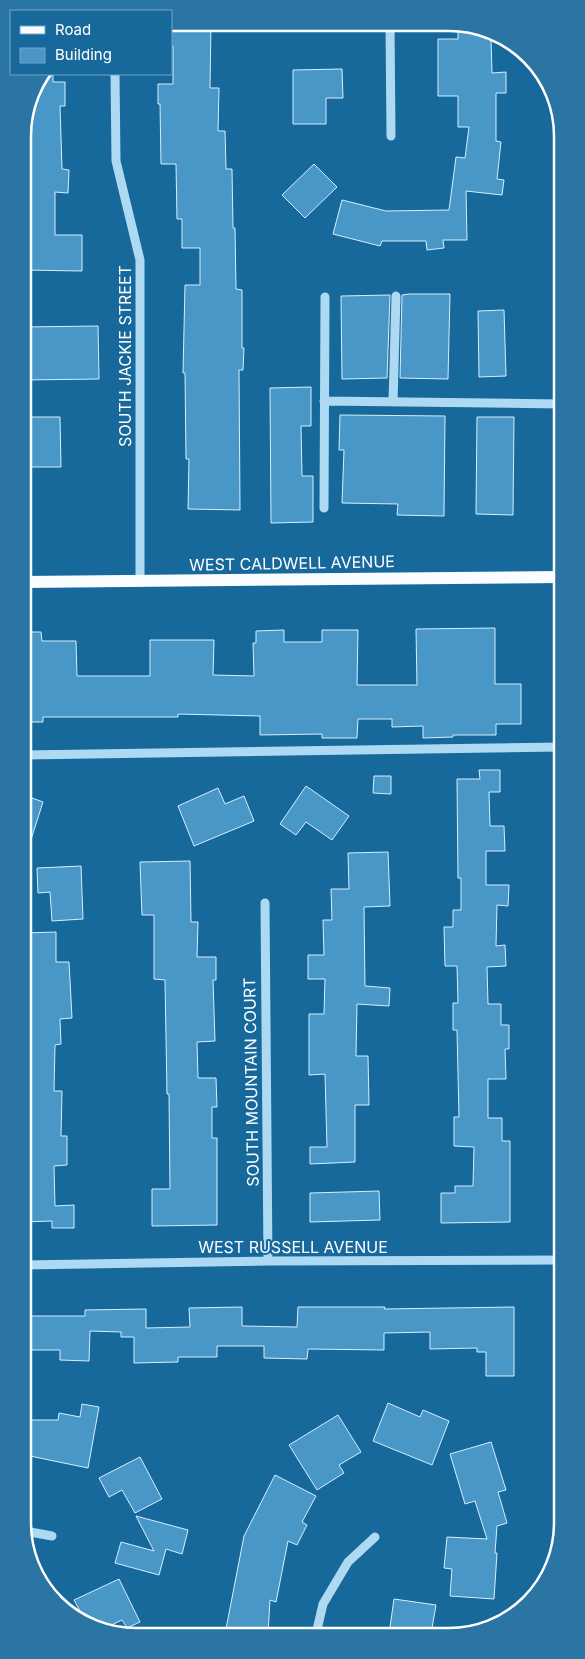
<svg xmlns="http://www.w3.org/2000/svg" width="585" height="1659" viewBox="0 0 585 1659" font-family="Inter,sans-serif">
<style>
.building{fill:#4997c6;stroke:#d6eefc}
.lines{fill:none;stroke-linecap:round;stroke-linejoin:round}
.minor{stroke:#aed9f2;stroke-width:9}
.major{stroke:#f9fdff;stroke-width:12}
.labels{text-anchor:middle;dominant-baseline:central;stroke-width:4;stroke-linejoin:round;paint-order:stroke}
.street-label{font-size:16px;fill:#fff;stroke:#17699c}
.rim{fill:none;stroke:#fff;stroke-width:2.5}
</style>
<rect width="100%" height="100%" fill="#17699c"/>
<path class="building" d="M171 23H211L210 88H219L218 131H225L226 169H232L233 228H235L236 289 242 290V348H244L243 370H239L240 510 188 509 189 459H186L185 373H183L185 285H200V248H182V219H177L176 164H161L160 104H158V84H173V46H171Z
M458 25H472L484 32 485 39 491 38 492 73 506 72V93H496V141L501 142 497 179 504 180 502 195 466 191 467 240H443L444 248 427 250 426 241H382L380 246 333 234 342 200 386 211 449 210 456 157 465 158 469 127H458V96H438V39H458Z
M342 69 343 98H326V124H293V70Z
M43 74H53V82H65V106H60L62 169 69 170 68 193 55 192V235H82V271L23 270V128L34 86Z
M314 164 337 187 305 218 282 195Z
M409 294H450L448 379 400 378 402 295Z
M390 295 387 378 342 379 341 296Z
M504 310 506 376 479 377 478 311Z
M98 326 99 379 23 380V327Z
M311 387V426H301L302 476H313V522L271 523 270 388Z
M340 415 445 416 444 516 397 515 398 504 342 503 344 450H339Z
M23 417H60L61 467H23Z
M477 417H514L513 515 476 514Z
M495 628V684H521V724H496V735H453V737L423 738V726L392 727V719H358L357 738H322V734L260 735V716L178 714V717H43V722H24L23 632H41L42 641H76L77 676H150V640H214L213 675 254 676 253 643H256V631L284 630V642H322V630H358L357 685H417L416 629Z
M479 770H500V792H489L490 826H504L505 851H486V885H509L508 906 497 905 496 946 505 945 506 966 487 967 488 1004H501V1025H509V1049H505L506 1079H488V1118H502V1141H510V1222L441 1223V1193H455V1186H473L474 1147 454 1146V1117H459L457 1030H453V1003H458L457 966H445L444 927H453V910H461V878H458L457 779H480Z
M374 776H391V794L373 793Z
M306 786 349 816 332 840 306 822 296 835 280 824Z
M218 788 225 804 244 796 254 821 194 846 178 806Z
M24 795 43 802 27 852 24 851Z
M388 852 390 906 364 907 365 986 390 988 389 1006 357 1004 356 1056H368L369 1105H355V1162L310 1164V1147H327L325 1074 309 1075V1014H324L325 979H308V955H324L323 920H332L331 889H349L348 853Z
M190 861 191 922H198L197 957H216V980H213L215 1041 197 1042 198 1078H216L217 1107H212V1138H217V1225L152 1226V1189H170L169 1094H167L165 980 154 979V915H142L140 862Z
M81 866 83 919 52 921 50 892 38 893 37 868Z
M56 932V962H69L72 1018 60 1019 61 1044 55 1045 54 1091H62L61 1136H67V1165L54 1166 55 1206 74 1205V1228H52V1221L24 1222V1059H28L27 1011H24V933Z
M379 1191 380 1220 310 1222V1193Z
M242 1307V1326L297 1327 298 1307H385L384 1309 514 1307V1376H486V1352H477V1348L430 1349V1332L384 1333V1350L308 1349 307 1359 264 1358V1346H217V1357H178V1362L134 1363V1337H121V1332L90 1331 89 1361 60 1360V1350H24V1316H85V1310L146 1309V1328L190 1327 189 1308Z
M388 1403 420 1417 423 1410 449 1421 432 1465 373 1441Z
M82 1404 99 1407 88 1468 25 1455V1420H58L59 1413 80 1417Z
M338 1415 361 1452 339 1465 344 1473 317 1490 289 1445Z
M491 1442 506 1490 498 1492 507 1523 497 1526 495 1553H497L494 1599 450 1596 452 1569 444 1568 447 1537 487 1539 475 1501 465 1504 450 1454Z
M140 1457 162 1499 135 1513 122 1490 109 1497 99 1478Z
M275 1475 316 1496 302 1522 307 1525 297 1545 288 1541 276 1602 270 1600 268 1634H225L244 1536Z
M136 1516 188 1530 182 1554 166 1549 159 1575 115 1563 121 1542 154 1551Z
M119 1579 140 1622 127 1628 122 1620 103 1629 84 1618 74 1600Z
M394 1599 436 1605 431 1634H389Z"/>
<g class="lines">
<path class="minor" d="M390 24 391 136
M115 74 116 161 140 260V581
M324 401 561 404
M393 402 396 296
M324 508 325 297
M24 755 561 747
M265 903 268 1261
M24 1265 268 1261 562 1260
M25 1531 52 1536
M316 1634 323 1604 348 1562 375 1537"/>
<path class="major" d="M23 582 561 577"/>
</g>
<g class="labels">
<g class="street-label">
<text transform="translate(125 356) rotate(-90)">SOUTH JACKIE STREET</text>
<text transform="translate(292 563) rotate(-1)">WEST CALDWELL AVENUE</text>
<text transform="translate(251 1082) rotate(-91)">SOUTH MOUNTAIN COURT</text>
<text x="293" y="1247">WEST RUSSELL AVENUE</text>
</g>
</g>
<path d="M0 0H585V1659H0ZM136 31H449A105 105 0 0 1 554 136V1523A105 105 0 0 1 449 1628H136A105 105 0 0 1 31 1523V136A105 105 0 0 1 136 31Z" fill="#2a75a4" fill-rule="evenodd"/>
<path class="rim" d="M136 31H449A105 105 0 0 1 554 136V1523A105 105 0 0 1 449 1628H136A105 105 0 0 1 31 1523V136A105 105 0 0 1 136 31Z"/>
<rect x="10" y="10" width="162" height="65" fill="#17699c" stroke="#74a5c4"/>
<rect x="20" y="26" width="25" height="8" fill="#f9fdff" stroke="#74a5c4"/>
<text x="55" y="35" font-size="15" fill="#ffffff">Road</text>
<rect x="20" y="48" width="25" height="15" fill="#4997c6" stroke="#74a5c4"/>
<text x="55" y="60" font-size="15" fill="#ffffff">Building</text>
</svg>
